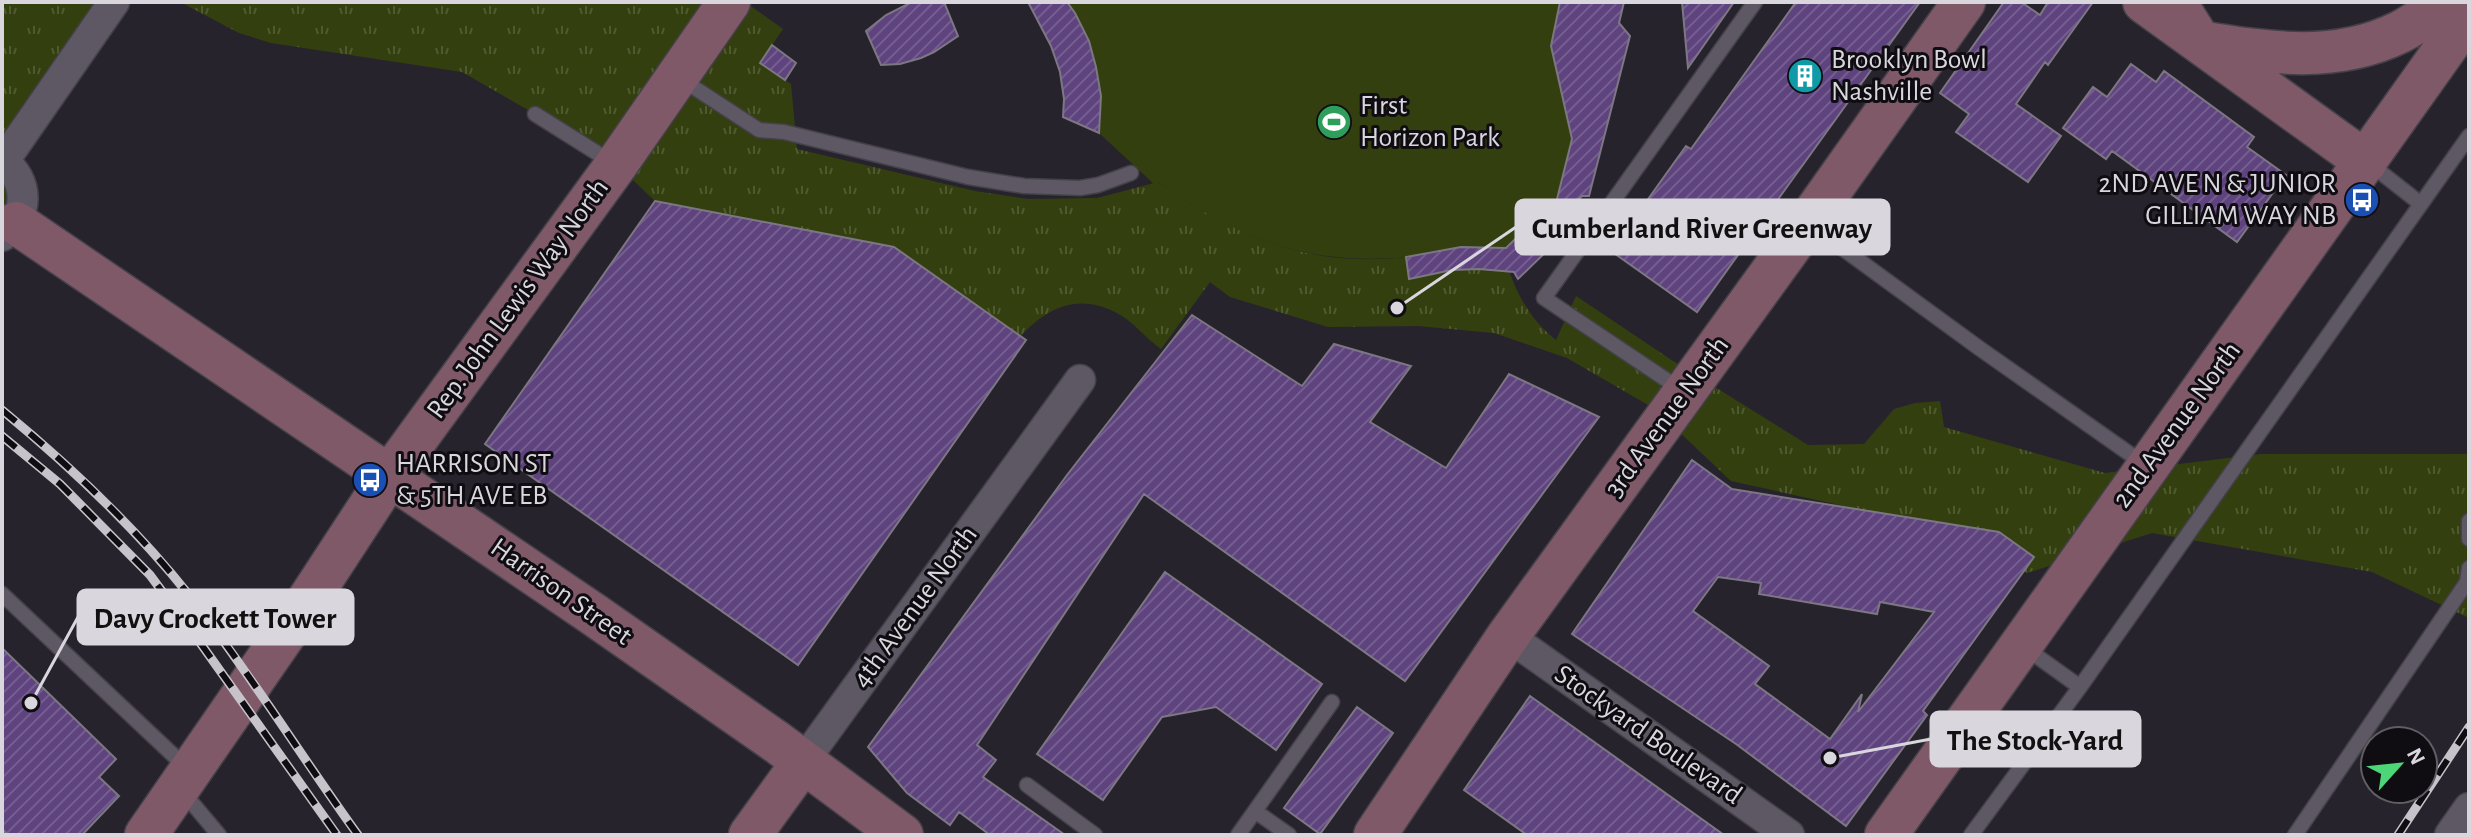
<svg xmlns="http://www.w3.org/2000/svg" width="2471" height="837" viewBox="0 0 2471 837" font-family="'Alegreya Sans',sans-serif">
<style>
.grass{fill:url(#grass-tufts)}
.pitch{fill:#333f0e}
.building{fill:url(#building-hatch);stroke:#7c7783;stroke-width:2;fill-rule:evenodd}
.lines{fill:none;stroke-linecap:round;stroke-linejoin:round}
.lane-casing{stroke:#444149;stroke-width:17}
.street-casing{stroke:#444149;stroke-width:33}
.secondary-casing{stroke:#444149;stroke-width:45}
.lane{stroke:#5d5864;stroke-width:14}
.street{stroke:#5d5864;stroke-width:30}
.secondary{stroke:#805968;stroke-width:42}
.rail-casing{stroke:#c6c3ca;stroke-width:9}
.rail{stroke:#0f0d12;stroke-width:6;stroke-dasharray:18;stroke-linecap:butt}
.labels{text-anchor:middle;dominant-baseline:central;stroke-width:6;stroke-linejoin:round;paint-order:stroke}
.poi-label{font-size:28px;fill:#d9d6dd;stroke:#0f0d12;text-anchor:start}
.street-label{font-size:28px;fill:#d9d6dd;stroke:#0f0d12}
.leader{fill:none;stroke:#d9d6dd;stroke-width:3}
.callout-dot{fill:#d9d6dd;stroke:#0f0d12;stroke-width:3}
.callout{fill:#d9d6dd;stroke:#d9d6dd;stroke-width:3}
.callout-label{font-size:30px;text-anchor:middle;font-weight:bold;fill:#111}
</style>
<defs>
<pattern id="grass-tufts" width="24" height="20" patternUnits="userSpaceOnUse" patternTransform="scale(2)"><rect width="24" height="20" fill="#333f0e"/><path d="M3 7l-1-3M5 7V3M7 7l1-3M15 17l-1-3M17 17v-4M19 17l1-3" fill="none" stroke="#505a31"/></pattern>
<pattern id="building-hatch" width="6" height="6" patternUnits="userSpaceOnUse" patternTransform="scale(2)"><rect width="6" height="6" fill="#5e437e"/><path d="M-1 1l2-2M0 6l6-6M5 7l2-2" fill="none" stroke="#745d90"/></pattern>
</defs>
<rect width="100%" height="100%" fill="#27232d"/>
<path class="grass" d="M2 2H114L13 171 2 236Z
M180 2H745L783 29 760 63 791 84 797 149 975 191 1028 199 1097 198 1158 182C1239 237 1306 268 1406 257L1409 279 1466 269 1509 271C1519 299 1533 322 1556 340L1576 296 1670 359 1808 445 1864 444 1894 409 1915 403 1940 401 1944 427 2105 473 2261 454H2469V618L2372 572 2152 533 2027 573 1971 534 1731 481 1655 409 1567 358 1494 333 1418 326 1328 327 1230 297 1210 282 1161 349C1147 339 1136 325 1122 316 1083 292 1049 305 1021 336L894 247 655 201 616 164 535 114 462 72 271 43 239 33Z"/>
<path class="pitch" d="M1067 2H1560L1572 139 1558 196 1506 249C1481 247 1457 247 1433 251 1421 253 1409 257 1397 258 1298 264 1237 237 1158 182L1154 184 1099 133C1104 86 1095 41 1067 2Z"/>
<path class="building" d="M912 2H944L958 36 934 52 921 58 900 64 881 65 866 31 886 15Z
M1028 2H1067L1075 13 1089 41 1096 67 1101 96 1099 133 1063 117 1064 99 1060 72 1051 46Z
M1560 2H1624L1619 23 1630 36 1589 196H1582L1550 227 1572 139 1551 46Z
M1682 2H1734L1688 68Z
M1796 2H1920L1697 312 1611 251 1686 146 1691 149Z
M2004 2H2021L2040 15 2048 2H2093L2048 65 2045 62 2016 104 2061 136 2028 182 1956 132 1969 114 1940 93Z
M772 45 796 63 785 80 760 63Z
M2131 64 2156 82 2164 71 2254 137 2247 147 2286 175 2237 242 2112 151 2106 159 2063 128 2093 87 2107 97Z
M655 201 894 247 1026 340 798 665 485 444Z
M1534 221 1554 244 1518 279 1514 272 1479 269 1452 270 1409 279 1406 257 1461 247 1506 248Z
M1192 315 1302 386 1334 344 1411 366 1370 422 1446 468 1509 374 1599 417 1405 681 1144 494 977 745 996 760 983 777 1065 835H990L959 812 950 825 907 793 868 747 1067 475Z
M1692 460 1732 489 1999 532 2034 557 1923 711 1927 715 1846 826 1736 744 1572 634ZM1718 577 1761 583 1759 594 1877 614 1880 602 1934 612 1858 712 1862 694 1830 739 1755 684 1769 666 1693 611Z
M1165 572 1322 684 1276 750 1216 707 1162 717 1103 800 1037 754Z
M2 648 116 759 99 777 119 796 82 835H8L2 829Z
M1530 696 1724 835H1527L1464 790Z
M1357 707 1393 733 1320 834 1284 808Z"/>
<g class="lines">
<g class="lane-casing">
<path id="lane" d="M681 79 759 130 784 132 968 177 1024 186 1080 188 1098 185 1131 173
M535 114 613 163
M2370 164 2421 204 2469 136
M1809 224 1979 348 2147 466
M1683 391 1544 298 1755 2
M2469 521V539
M2 594 188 769
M2024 647 2080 687
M1027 785 1095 835
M182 791 219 835
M1255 811 1289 835
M1238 835 1332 702
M1971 835 2080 687 2421 204
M2295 835 2467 582 2469 568"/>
</g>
<g class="street-casing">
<path id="street" d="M2 161C30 180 29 217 2 236
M3 162 114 2
M1508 636 1789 835
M803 762 1080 380
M2450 835 2469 808"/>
</g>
<g class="secondary-casing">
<path id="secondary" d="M2144 2 2366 162
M2175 2 2200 42C2268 53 2335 64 2400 32 2416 24 2431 12 2446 2
M16 223 593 614 778 743 902 835
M146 835 309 599 390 475 616 165 729 2
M750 835 803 762
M1375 835 1508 636 1808 222 1964 2
M1886 835 2469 15"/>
</g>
<use href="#lane" class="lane"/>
<use href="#street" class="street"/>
<use href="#secondary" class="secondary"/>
<g class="rail-casing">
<path id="rail" d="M2 410C70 466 134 526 189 595 249 672 301 756 358 835
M2 436 60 484 150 575 201 644 337 835
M2398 835 2469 727"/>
</g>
<use href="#rail" class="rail"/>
</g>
<defs>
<g id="building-disc" transform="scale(1.8)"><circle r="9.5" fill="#0f9aa8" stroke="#0f0d12"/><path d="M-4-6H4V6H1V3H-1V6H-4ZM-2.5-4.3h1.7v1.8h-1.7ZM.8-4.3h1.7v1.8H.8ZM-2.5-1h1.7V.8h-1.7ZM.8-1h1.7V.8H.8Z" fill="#fff"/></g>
<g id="stadium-disc" transform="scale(1.8)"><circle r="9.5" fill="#2e9e5b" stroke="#0f0d12"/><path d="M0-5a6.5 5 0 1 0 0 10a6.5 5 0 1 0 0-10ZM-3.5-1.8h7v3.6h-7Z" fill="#fff"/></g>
<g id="bus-disc" transform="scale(1.8)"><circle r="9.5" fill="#1a4fb4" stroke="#0f0d12"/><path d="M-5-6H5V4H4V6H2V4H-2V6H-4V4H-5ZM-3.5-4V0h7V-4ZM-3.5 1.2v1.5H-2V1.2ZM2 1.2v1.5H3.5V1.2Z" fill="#fff"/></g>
</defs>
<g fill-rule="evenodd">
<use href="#building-disc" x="1805" y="76"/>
<use href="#stadium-disc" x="1334" y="122"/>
<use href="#bus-disc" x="2362" y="200"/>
<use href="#bus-disc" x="370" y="480"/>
</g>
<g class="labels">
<g class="poi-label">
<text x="1831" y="60">Brooklyn Bowl<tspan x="1831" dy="32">Nashville</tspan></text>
<text x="1360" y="106">First<tspan x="1360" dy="32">Horizon Park</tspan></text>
<text x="2336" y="184" text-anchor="end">2ND AVE N &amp; JUNIOR<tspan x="2336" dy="32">GILLIAM WAY NB</tspan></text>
<text x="396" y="464">HARRISON ST<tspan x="396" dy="32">&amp; 5TH AVE EB</tspan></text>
</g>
<g class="street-label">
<text transform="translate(518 299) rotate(-54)">Rep. John Lewis Way North</text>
<text transform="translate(1667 417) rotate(-54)">3rd Avenue North</text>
<text transform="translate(2177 425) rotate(-54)">2nd Avenue North</text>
<text transform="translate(561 592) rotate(35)">Harrison Street</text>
<text transform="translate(915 607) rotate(-54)">4th Avenue North</text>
<text transform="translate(1648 735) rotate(35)">Stockyard Boulevard</text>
</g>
</g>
<path class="leader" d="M1397 308L1516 227M31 703L78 617M1830 758L1931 739"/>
<g class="callout-dot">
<circle cx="1397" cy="308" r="8"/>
<circle cx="31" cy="703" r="8"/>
<circle cx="1830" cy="758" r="8"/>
</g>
<g class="callout">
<rect x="1516" y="200" width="373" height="54" rx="8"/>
<rect x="78" y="590" width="275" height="54" rx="8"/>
<rect x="1931" y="712" width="209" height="54" rx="8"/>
</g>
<g class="callout-label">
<text x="1702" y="238">Cumberland River Greenway</text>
<text x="215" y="628">Davy Crockett Tower</text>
<text x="2035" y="750">The Stock-Yard</text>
</g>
<rect width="2471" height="837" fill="none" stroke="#d9d6dd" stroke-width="8"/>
<g transform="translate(2399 765) rotate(63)"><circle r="38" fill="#0f0d12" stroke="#605d63" stroke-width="2"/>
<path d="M0-6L14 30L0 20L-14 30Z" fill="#4cd677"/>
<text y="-12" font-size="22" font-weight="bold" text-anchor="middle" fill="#d9d6dd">N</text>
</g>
</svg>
